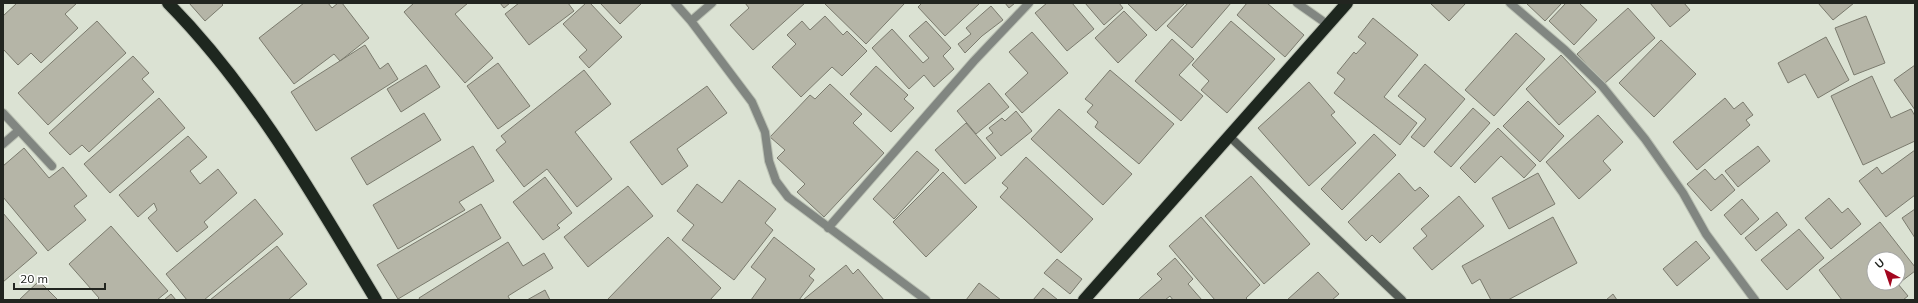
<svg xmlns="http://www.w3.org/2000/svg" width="1918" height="303" viewBox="0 0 1918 303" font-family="Mulish,sans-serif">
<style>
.building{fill:#b5b5a7;stroke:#7b7b6e;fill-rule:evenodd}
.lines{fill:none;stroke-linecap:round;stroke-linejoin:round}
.street-casing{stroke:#bac0b3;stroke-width:10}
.secondary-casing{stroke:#bac0b3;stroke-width:10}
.highway-casing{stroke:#bac0b3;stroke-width:14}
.street{stroke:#818681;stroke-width:8}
.secondary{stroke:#555c56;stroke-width:8}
.highway{stroke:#1e271f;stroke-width:12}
</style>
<rect width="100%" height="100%" fill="#dbe2d3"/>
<path class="building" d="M17 3H77L65 14 78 28 41 63 31 53 18 65 3 49V16Z
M189 3H221L223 5 205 21Z
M304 3H328L332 8 338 3H342L369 38 340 61 334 54 294 84 259 38Z
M414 3H468L455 14 493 58 465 83 404 12Z
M500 3H510L504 8Z
M519 3H568L574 11 529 45 505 14Z
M586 3H590L622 37 589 68 579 57 587 50 563 24Z
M600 3H642L620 24Z
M745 3H805L753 50 730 25 749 8Z
M824 3H905L866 44Z
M922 3H978L979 4 945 36 918 7Z
M1005 3H1015L1009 8Z
M1047 3H1072L1094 29 1067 51 1035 13Z
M1085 3H1119L1123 8 1104 25Z
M1127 3H1185L1156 31Z
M1188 3H1231L1192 48 1167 26Z
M1247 3H1267L1304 35 1285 57 1237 15Z
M1430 3H1466L1449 21Z
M1526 3H1562L1545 21Z
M1566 3H1579L1597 20 1574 45 1549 21Z
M1650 3H1684L1690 10 1670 27Z
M1818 3H1854L1833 20Z
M991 6 1003 20 982 36 965 53 958 44 971 34 966 28Z
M1628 8 1655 38 1604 84 1577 54Z
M1124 11 1147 35 1118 63 1095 38Z
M825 16 843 35 847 31 867 51 842 76 832 67 801 97 772 67 796 44 787 35 802 21 810 30Z
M1866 16 1885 63 1854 75 1835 28Z
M1373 18 1418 55 1384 97 1417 123 1400 145 1334 93 1345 79 1337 73 1354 52 1356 54 1366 43 1358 37Z
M97 21 126 53 48 125 18 93Z
M926 21 951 48 943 56 954 69 934 87 924 75 909 89 872 48 892 29 923 63 929 58 909 36Z
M1231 21 1275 59 1227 113 1201 90 1209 81 1192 65Z
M1032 32 1068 73 1022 113 1005 94 1028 73 1009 52Z
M1516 33 1545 59 1494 116 1465 90Z
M1826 37 1849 80 1818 98 1805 74 1788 83 1778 63Z
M1172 39 1194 59 1179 75 1203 96 1181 121 1135 81Z
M1661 40 1696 74 1654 117 1619 83Z
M365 45 380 69 388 63 398 79 316 131 291 92Z
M1561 55 1596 92 1559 125 1526 89Z
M133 56 149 73 142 79 154 92 89 152 82 145 70 155 49 133Z
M498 63 530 106 498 129 467 86Z
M1425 64 1465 99 1424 147 1411 137 1426 119 1398 96Z
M426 65 440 87 401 112 387 89Z
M1915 65V110L1894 80Z
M876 66 908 95 904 99 914 108 891 132 850 94Z
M584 70 611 104 575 132 612 179 577 207 547 169 524 187 496 150 506 142 501 136Z
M1110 70 1174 124 1139 164 1095 127 1098 122 1087 112 1093 105 1085 99Z
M1872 76 1891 118 1911 109 1915 116V141L1863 165 1831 96Z
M1309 82 1335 112 1331 115 1356 143 1309 186 1258 128Z
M989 83 1009 107 976 134 957 111Z
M830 84 862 114 853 123 884 153 824 217 797 192 805 184 777 158 785 150 770 137 810 95 815 99Z
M707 86 727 113 677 149 688 166 662 185 630 142Z
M159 98 185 128 110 193 84 164Z
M1725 98 1734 109 1743 102 1753 115 1746 120 1750 125 1697 170 1673 142Z
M1528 101 1564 136 1540 162 1503 126Z
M1473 108 1490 123 1451 167 1434 152Z
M1059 109 1132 174 1103 205 1031 139Z
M1016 111 1032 131 1001 156 986 138 993 133 989 128 1002 118 1005 121Z
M424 113 441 140 367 185 351 158Z
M1598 115 1623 142 1603 161 1611 170 1579 199 1546 162Z
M966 123 996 158 965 184 935 150Z
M1498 128 1536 165 1524 178 1501 156 1475 183 1460 168Z
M1374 134 1396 155 1342 210 1321 189Z
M188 136 207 157 190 171 200 184 218 169 237 193 204 222 208 227 177 252 148 218 157 210 154 203 138 217 119 195Z
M473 146 494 181 459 202 465 210 398 249 373 205Z
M1758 146 1770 161 1738 187 1725 171Z
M24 148 49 178 63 167 87 196 74 206 86 220 48 251 3 197V166Z
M1915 150V195L1886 217 1859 181 1877 167 1882 174Z
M917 151 939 170 894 219 873 199Z
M1026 157 1093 219 1061 253 1000 197 1008 188 1002 183Z
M1705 169 1715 180 1722 174 1735 190 1711 211 1687 184Z
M943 172 977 207 926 257 893 222Z
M1399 173 1415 191 1420 187 1429 196 1380 243 1372 235 1366 241 1348 222Z
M1538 173 1555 204 1509 229 1492 198Z
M1251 176 1310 244 1264 284 1205 216Z
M545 177 572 213 557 225 560 228 543 240 513 202Z
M739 180 776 209 765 223 773 230 734 280 682 240 694 225 677 211 697 184 722 203Z
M628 186 653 216 588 267 564 237Z
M1459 196 1484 226 1432 270 1413 248 1427 236 1421 229Z
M1829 198 1842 213 1848 208 1861 224 1831 249 1805 218Z
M255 199 283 234 204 300H187L166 274Z
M1742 199 1759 219 1741 235 1724 215Z
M481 204 501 238 398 299 377 265Z
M1915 209V238L1902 218Z
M1777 212 1787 225 1756 251 1745 238Z
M3 213 37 253 3 282Z
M1201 217 1260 285 1246 298 1248 300H1215L1169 246Z
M1553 217 1577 263 1508 300H1491L1480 279 1472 284 1462 266Z
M1880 222 1915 267V271L1898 284 1908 296 1903 300H1842L1819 270ZM1874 259H1898V283H1874Z
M111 226 168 291 157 300H97L99 298 69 264Z
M1799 229 1824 258 1787 290 1761 260Z
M668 237 721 288 710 300H607Z
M774 237 815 269 809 276 814 280 799 300H751L766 279 751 267Z
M1696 241 1710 258 1677 286 1663 269Z
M508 242 523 266 544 253 553 268 508 296 510 300H420L419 298Z
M277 246 307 284 288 300H210Z
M1175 258 1193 279 1188 284 1202 300H1173L1170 296 1165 300H1140L1139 299 1162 279 1157 274Z
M1057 259 1082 279 1070 294 1044 273Z
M846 265 853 274 858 269 884 300H803Z
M1318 272 1339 294 1332 300H1287Z
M39 281 58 300H19Z
M979 283 1001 300H966Z
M1043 288 1058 300H1033Z
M545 290 550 300H527Z
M171 294 176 300H164Z
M1613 294 1617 300H1606Z"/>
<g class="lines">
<g class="street-casing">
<path id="street" d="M675 3 691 21 752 102 765 132 769 161 776 181 788 197 926 300
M1297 3 1327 24
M1510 3 1565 50 1602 86 1645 139 1683 193 1706 234 1755 300
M691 21 712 3
M3 113 52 166
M3 144 18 131
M828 228 974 61 1029 3"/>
</g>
<g class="secondary-casing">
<path id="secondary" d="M1229 136 1402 300"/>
</g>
<g class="highway-casing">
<path id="highway" d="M168 3C253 89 314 197 376 300
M1084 300 1347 3"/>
</g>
<use href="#street" class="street"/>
<use href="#secondary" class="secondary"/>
<use href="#highway" class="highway"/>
</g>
<rect width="1918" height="303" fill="none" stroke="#222520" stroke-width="8"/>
<g transform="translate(1886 271) rotate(320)"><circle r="19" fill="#ffffff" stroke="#a7a8a6"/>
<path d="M0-3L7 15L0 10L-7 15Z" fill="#a3061f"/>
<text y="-6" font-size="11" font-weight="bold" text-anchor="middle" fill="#222520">U</text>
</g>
<path d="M14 283v6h91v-6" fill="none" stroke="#222520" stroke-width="2"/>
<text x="20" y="283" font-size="12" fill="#222520" stroke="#ffffff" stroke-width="3" paint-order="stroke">20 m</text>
</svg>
